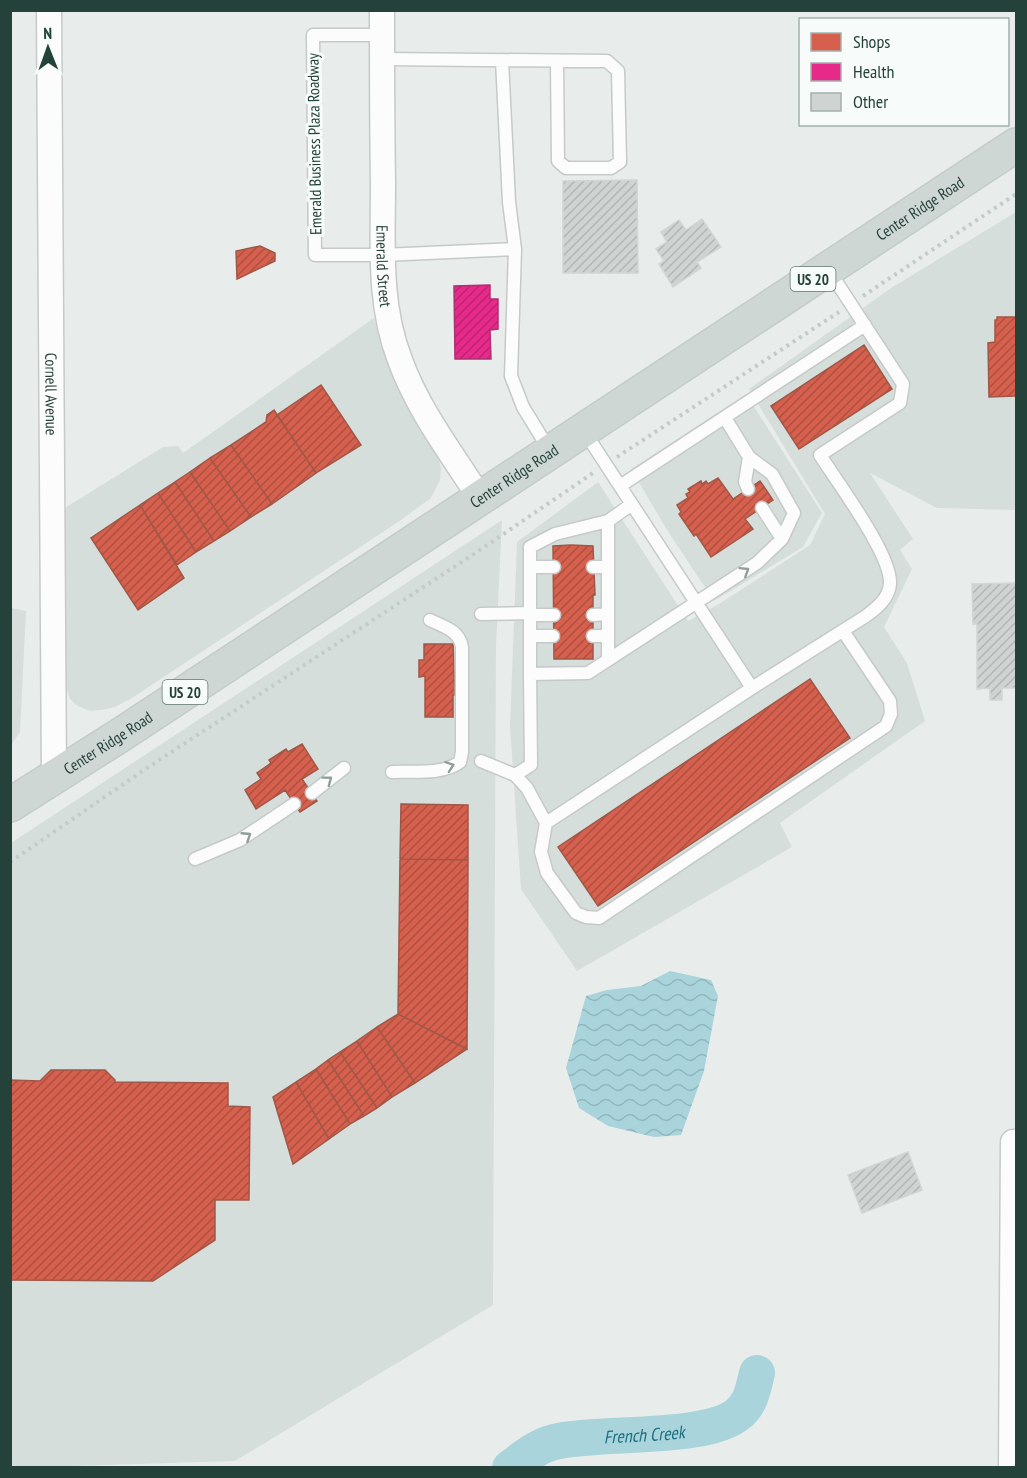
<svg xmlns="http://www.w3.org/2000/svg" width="1027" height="1478" viewBox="0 0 1027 1478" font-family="'PT Sans Narrow',sans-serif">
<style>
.built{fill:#d6dedb}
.water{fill:url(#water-waves)}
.shops{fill:url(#shops-hatch);stroke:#a15747;stroke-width:1.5}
.health{fill:url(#health-hatch);stroke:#ac3072;stroke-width:1.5}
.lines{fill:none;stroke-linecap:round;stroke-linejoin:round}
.river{stroke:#a9d4db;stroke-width:36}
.building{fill:url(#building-hatch);stroke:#d1d6d4;stroke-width:1.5}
.service-casing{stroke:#c5cac8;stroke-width:15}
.minor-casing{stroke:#c5cac8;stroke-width:27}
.primary-casing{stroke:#c3ccc9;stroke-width:36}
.path{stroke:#c3ccca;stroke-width:4;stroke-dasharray:3 4.5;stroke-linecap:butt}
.service{stroke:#fcfcfc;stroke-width:12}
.minor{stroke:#fcfcfc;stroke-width:24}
.primary{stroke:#cfd7d5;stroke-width:33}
.oneway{stroke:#909f9b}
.labels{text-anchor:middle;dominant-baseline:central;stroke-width:6;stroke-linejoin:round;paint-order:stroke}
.shield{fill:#f7fbf9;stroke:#637a73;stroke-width:1.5}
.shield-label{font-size:15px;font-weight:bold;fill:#24423a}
.street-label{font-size:16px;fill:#24423a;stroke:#f7fbf9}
.water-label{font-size:18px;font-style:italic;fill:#1c6f80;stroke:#f7fbf9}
</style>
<defs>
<pattern id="water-waves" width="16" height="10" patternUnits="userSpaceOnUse" patternTransform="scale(1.5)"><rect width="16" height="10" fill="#a9d4db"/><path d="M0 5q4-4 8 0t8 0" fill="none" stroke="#91b7bd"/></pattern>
<pattern id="shops-hatch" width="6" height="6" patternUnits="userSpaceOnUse" patternTransform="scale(1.5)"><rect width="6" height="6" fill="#d6604d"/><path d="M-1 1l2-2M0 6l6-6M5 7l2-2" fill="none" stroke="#ad5141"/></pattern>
<pattern id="health-hatch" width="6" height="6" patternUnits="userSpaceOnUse" patternTransform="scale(1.5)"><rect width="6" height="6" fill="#e7298a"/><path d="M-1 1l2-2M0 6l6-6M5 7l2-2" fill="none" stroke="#bb2572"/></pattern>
<pattern id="building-hatch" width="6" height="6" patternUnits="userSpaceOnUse" patternTransform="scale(1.5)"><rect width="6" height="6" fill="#cfd4d2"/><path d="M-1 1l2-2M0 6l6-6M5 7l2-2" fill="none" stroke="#b2b7b5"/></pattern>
</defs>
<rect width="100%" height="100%" fill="#e8edeb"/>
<path class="built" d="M1016 212V510L937 508 870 473 913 539 900 550 912 569 884 627 907 663 925 721 780 823 792 847 577 971 521 889 510 726 517 542 598 482 688 621 719 604 810 545 825 514 749 389 891 288Z
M374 318 387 360 402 392 433 443 438 457 441 468 440 480 431 498 401 520 132 698 115 707 102 710 90 711 76 705 70 699 63 678 60 511 163 447 178 446 183 453Z
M746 394 822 513 803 547 714 601 667 530 631 469Z
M502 520 496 646 493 1305 235 1461 11 1468V843Z
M11 608 26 611 20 732 11 745Z"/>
<path class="water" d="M670 971 711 980 718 996 704 1071 681 1135 654 1137 608 1126 579 1108 566 1068 586 996 607 990 641 986Z"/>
<path class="shops" d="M260 246 275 253V261L237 279 236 251Z
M997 317H1016V396L989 397 988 343 995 342V320H997Z
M864 345 892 389 799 449 771 406Z
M321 385 361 445 316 473 277 415Z
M274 410 316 473 272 504 231 445 266 422 267 415Z
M231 445 272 504 251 517 210 458Z
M210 458 251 517 230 531 190 472Z
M190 472 230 531 214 541 175 482Z
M718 478 733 499 760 481 773 500 745 519 753 529 711 557 696 534 694 536 679 514 681 512 677 505 688 498 686 494 690 492 688 489 701 481 702 484 706 481 708 484Z
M175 482 214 541 196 552 158 493Z
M158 493 196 552 177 565 140 505Z
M140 505 184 578 138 610 91 538Z
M571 545 593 546 595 595H593V659H554L553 546Z
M424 644H453L455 695H453V717H425V676L419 677V660H424Z
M810 679 850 738 598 906 558 847Z
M302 744 318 769 302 779 317 801 300 812 285 790 256 809 245 790 261 779 257 773 271 763 269 760 286 749 288 752Z
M401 804 468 805V860L400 859Z
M400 859 468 860 467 1049 398 1014Z
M398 1014 467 1049 415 1083 377 1027Z
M377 1027 415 1083 392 1097 357 1041Z
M357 1041 392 1097 377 1108 340 1052Z
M340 1052 377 1108 364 1116 328 1060Z
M328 1060 364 1116 350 1124 316 1069Z
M316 1069 350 1124 329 1139 296 1082Z
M51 1070H105L115 1080V1082L228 1083V1106L250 1107 249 1200H215V1240L153 1281 10 1280V1080L40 1081Z
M296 1082 329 1139 293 1164 273 1097Z"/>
<path class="health" d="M490 285V299H498V329L490 330 491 359H455L454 286Z"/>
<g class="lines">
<path class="river" id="s1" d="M510 1468C523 1458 538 1446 554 1442 599 1431 706 1441 738 1414 751 1404 753 1389 757 1373"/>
</g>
<path class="building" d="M637 180 638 273H563V181Z
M702 219 721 247 697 262 701 268 673 287 659 264 664 261 656 249 667 242 661 232 679 220 686 230Z
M1016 583V688H1002V700H990V688L977 689V624H973L972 584Z
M908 1152 922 1190 862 1213 848 1175Z"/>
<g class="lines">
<g class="service-casing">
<path id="service" d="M382 35H313L315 255H383L515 249
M382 59 607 61 618 71 620 162 611 168H566L558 161 557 61
M502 60 509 202 515 249 511 376 523 407 550 451
M584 431 752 688 866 616C877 608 889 598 890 584 892 555 837 482 820 455L900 403 903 384 828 269
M620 486 865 325
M748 489 745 482 749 457
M762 508 782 539
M608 521 632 504
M530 567H554
M593 567H608
M481 614 530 613
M530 615H554
M593 615 608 614
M530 636H553
M593 636H608
M530 674V547L555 534 608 521V660
M752 688 546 823 541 852 547 873 576 913 586 917 599 918 886 726 891 714 890 701 843 631
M481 761 515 775
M392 772C413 771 443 775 460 762L462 752V647C459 630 444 627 430 620
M312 793 344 768
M546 823 527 788 515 775 531 765 530 674 588 673 757 563 782 539 794 513 772 474 749 457 725 418
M195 859 240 840 294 804"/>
</g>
<g class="minor-casing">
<g id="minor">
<path id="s2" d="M49 10 54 778"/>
<path id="s3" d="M382 10C382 68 382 126 383 184 383 243 378 304 400 360 418 410 452 454 480 498"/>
<path d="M1011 1468 1013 1142"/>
</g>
</g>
<g class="primary-casing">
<g id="primary">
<path id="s4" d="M10 805 122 734 1016 145"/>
</g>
</g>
<path class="path" d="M863 296 1016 194
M617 457 839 312
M10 862 144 770 480 550 593 473"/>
<use href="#service" class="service"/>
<use href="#minor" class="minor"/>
<use href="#primary" class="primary"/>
</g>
<defs><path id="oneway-chevron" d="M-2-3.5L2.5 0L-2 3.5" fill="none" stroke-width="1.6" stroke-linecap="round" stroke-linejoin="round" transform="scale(1.5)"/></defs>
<g class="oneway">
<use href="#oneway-chevron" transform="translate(745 571) rotate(-32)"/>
<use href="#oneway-chevron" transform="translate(450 766) rotate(-19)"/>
<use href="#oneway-chevron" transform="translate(328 780) rotate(-37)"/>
<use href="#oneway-chevron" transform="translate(247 836) rotate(-33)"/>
</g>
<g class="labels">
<g class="shield">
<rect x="790.5" y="267" width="45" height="24" rx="4.5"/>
<rect x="162.5" y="680" width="45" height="24" rx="4.5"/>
</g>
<g class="shield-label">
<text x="813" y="279">US 20</text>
<text x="185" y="692">US 20</text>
</g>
<g class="street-label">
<text transform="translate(314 144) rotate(-91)">Emerald Business Plaza Roadway</text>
<text stroke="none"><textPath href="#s4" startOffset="1088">Center Ridge Road</textPath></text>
<text stroke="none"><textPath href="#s3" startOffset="256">Emerald Street</textPath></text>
<text stroke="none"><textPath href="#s2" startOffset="384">Cornell Avenue</textPath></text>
<text stroke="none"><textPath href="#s4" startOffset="602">Center Ridge Road</textPath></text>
<text stroke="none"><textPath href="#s4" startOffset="116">Center Ridge Road</textPath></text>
</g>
<g class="water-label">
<text stroke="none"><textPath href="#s1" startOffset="142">French Creek</textPath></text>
</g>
</g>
<rect width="1027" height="1478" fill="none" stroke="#24423a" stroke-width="24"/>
<rect x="799" y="18" width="210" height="108" fill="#f7fbf9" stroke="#a3b1ad" stroke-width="1.5"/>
<rect x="811" y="33" width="30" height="18" fill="#d6604d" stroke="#a3b1ad" stroke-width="1.5"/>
<text x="853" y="48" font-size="18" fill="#24423a">Shops</text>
<rect x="811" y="63" width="30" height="18" fill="#e7298a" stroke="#a3b1ad" stroke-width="1.5"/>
<text x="853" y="78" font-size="18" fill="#24423a">Health</text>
<rect x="811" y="93" width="30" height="18" fill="#cfd4d2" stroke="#a3b1ad" stroke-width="1.5"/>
<text x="853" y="108" font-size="18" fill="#24423a">Other</text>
<g transform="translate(48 48) rotate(359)" stroke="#f7fbf9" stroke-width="4.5" paint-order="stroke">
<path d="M0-4.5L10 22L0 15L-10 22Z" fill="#24423a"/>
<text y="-9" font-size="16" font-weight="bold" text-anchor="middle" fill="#24423a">N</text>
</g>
</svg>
